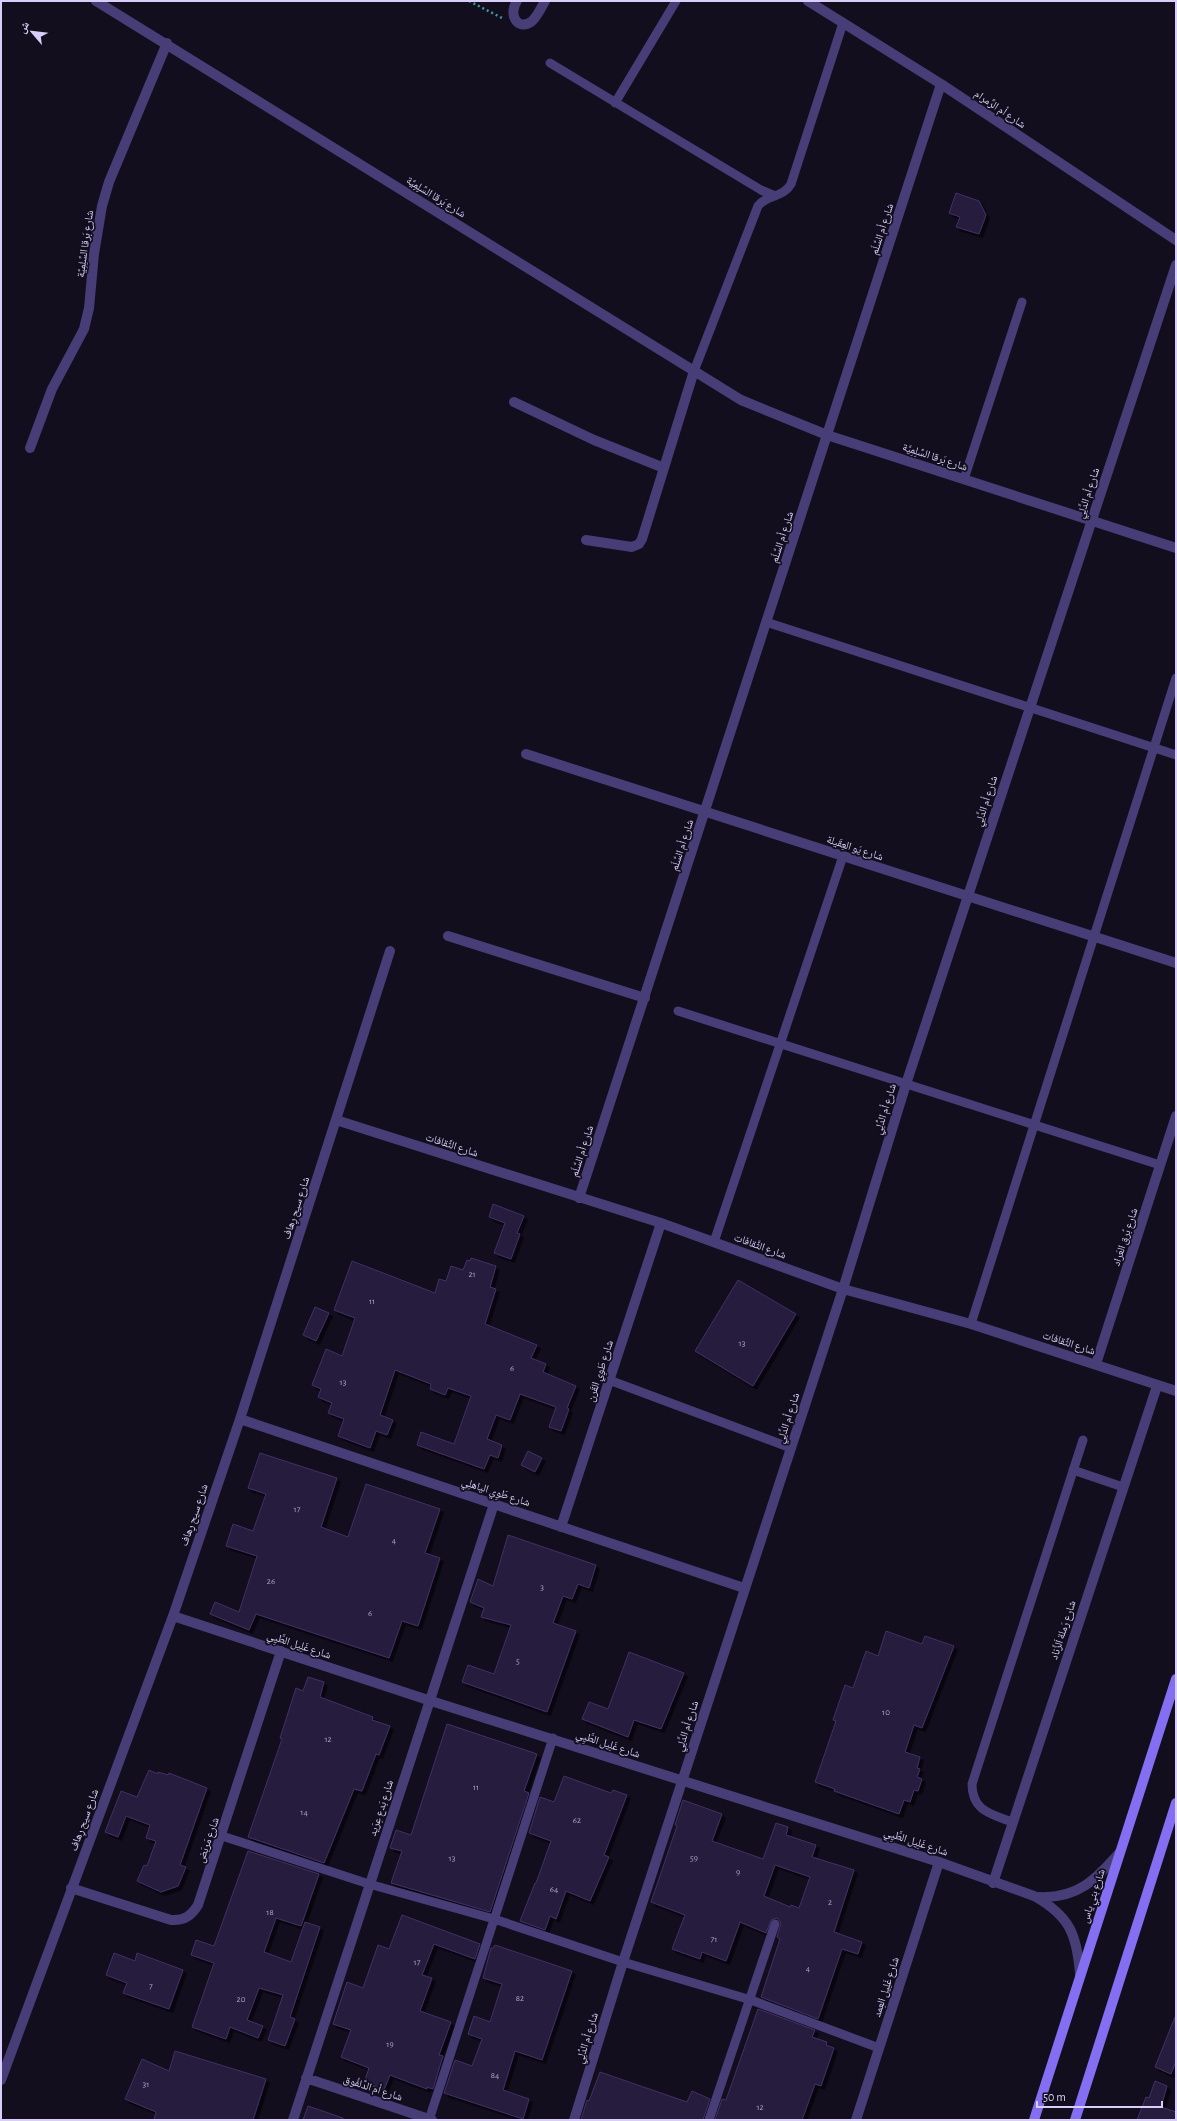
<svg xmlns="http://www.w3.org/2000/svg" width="1177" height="2121" viewBox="0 0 1177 2121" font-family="'Alegreya Sans','Noto Naskh Arabic',sans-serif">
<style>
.building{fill:#271b3c;stroke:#423066;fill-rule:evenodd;filter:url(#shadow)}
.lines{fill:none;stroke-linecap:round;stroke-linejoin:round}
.path{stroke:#389ba4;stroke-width:2.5;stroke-dasharray:2 3;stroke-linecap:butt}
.lane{stroke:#473d77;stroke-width:9}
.street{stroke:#473d77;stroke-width:10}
.secondary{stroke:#846ef1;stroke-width:10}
.labels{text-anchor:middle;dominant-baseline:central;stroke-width:3.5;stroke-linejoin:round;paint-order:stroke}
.number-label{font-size:9px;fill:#aca1ca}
.street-label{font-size:11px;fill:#d9cefa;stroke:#120e1d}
</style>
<defs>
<filter id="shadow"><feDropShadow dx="3.5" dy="3.5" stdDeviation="0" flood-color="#0009"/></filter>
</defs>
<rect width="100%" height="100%" fill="#120e1d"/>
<path class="building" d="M956 193 979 201 986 215 979 234 956 227 960 217 949 213Z
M493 1204 524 1216 517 1233 520 1234 511 1259 494 1253 505 1223 489 1217Z
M471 1258 496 1266 490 1287 496 1289 485 1324 537 1345 531 1358 546 1364 543 1372 576 1386 567 1408 569 1409 561 1431 549 1427 556 1407 520 1394 510 1420 496 1415 487 1439 502 1445 498 1458 490 1455 484 1469 417 1445 421 1432 454 1444 471 1396 448 1388 445 1395 430 1389 431 1384 395 1370 380 1415 393 1420 387 1435 376 1431 370 1448 338 1436 344 1419 328 1413 332 1403 318 1397 321 1389 312 1385 326 1349 342 1356 355 1318 334 1310 352 1261 435 1293 439 1279 446 1281 451 1266 463 1270 467 1260 470 1261Z
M738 1280 796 1314 753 1386 695 1351Z
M315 1307 329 1313 316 1341 303 1335Z
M528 1451 542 1458 535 1472 521 1465Z
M260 1453 337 1478 321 1527 348 1537 366 1484 440 1509 425 1553 440 1558 428 1595 418 1626 402 1621 389 1658 256 1614 249 1630 210 1614 215 1602 239 1612 257 1556 226 1546 233 1524 253 1531 266 1494 248 1488Z
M508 1535 596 1565 589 1588 578 1584 572 1599 563 1596 553 1623 576 1631 547 1712 462 1682 468 1665 494 1674 511 1625 481 1617 484 1608 470 1602 478 1579 493 1586Z
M886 1631 922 1644 925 1636 954 1646 922 1728 914 1725 905 1752 920 1757 917 1768 920 1769 917 1777 922 1779 918 1791 914 1790 910 1802 904 1800 899 1814 834 1791 835 1789 815 1782 836 1721 833 1720 845 1685 853 1688 866 1651 878 1656Z
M629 1652 684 1673 661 1729 634 1720 628 1737 582 1719 589 1702 608 1709Z
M308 1677 324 1682 320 1697 373 1717 372 1720 390 1726 379 1755 376 1754 362 1791 354 1789 324 1863 248 1837 282 1739 280 1738 296 1688 303 1691Z
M447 1724 537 1754 524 1791 529 1793 490 1912 391 1883 402 1851 390 1848 396 1830 411 1835Z
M149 1770 158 1774V1772L168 1775 169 1773 207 1788 180 1865 186 1867 178 1886 161 1892 137 1881 144 1865 147 1866 156 1841 146 1838 150 1825 126 1816 118 1837 105 1832 121 1791 137 1797Z
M564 1776 611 1793 613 1790 627 1795 604 1855 609 1857 590 1901 566 1891 556 1919 550 1916 545 1930 520 1921 535 1883H536L551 1841 529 1833 540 1797 554 1802Z
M683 1800 722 1814 712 1841 763 1859 776 1823 788 1827 786 1835 816 1845 812 1857 854 1870 834 1932 862 1942 858 1954 842 1949 818 2019 761 1997 780 1939 777 1937 781 1923 777 1918 771 1920 766 1933 740 1922 726 1961 702 1952 700 1959 672 1949 685 1915 651 1902 677 1826 675 1825ZM775 1865 810 1877 799 1908 791 1905 790 1907 764 1896Z
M248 1851 319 1874 301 1926 276 1918 264 1952 291 1962 305 1922 320 1927 290 2017 295 2019 285 2046 268 2040 283 1995 259 1988 247 2020 263 2026 258 2038 230 2027 226 2039 192 2027 214 1963 191 1955 196 1940 214 1946Z
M402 1915 480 1944 475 1959 434 1944 422 1975 432 1978 420 2011 451 2022 439 2055 443 2056 433 2089 427 2087V2089L390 2075 384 2090 364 2083 369 2068 341 2057 351 2030 333 2024 347 1982 363 1988 378 1945 389 1949Z
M495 1945 572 1971 542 2060 515 2051 503 2090 529 2099 523 2119 444 2093 455 2060 472 2066 482 2039 468 2034 474 2016 490 2022 502 1984 483 1978 491 1948H493Z
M114 1953 135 1961 137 1953 183 1970 169 2009 123 1993 127 1983 106 1975Z
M758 2009 815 2030 812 2037 827 2042 826 2045 834 2048 821 2086 815 2084 802 2120H715L722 2099 726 2100Z
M1175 2017 1176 2061 1171 2074 1155 2067Z
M175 2051 266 2079 253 2120H154L156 2112 125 2099 142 2059 169 2071Z
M600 2072 687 2102 692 2091 710 2099 703 2120H581L587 2100 589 2101Z
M1155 2081 1167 2086 1161 2107 1176 2112V2120H1137L1146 2097 1149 2098Z
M308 2106 343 2118V2120H303Z"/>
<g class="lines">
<path class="path" d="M469 1 502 18"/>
<path class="lane" d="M550 63 761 190 775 196
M615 103 676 1
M694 371 758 206C767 194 783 198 791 184L843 23
M964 479 1022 302
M766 622 1176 755
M678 1011 1160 1165
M714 1242 843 856
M971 1324 1176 678
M609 1380 791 1448
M1073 1470 1123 1487
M1012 1822C991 1814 972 1811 972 1784L1083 1440
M222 1836 369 1884 494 1919 623 1962 751 2000 879 2048
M429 2120 553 1738
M709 2120 775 1924"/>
<path class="street" d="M96 1 741 400 827 435 1176 548
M517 1C508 14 517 31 531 22 537 17 541 8 545 1
M808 1 941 84 1176 240
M514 402 594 440 664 468
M30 448 52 389 84 329 89 308 94 254 102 206 109 182 167 43
M586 540 632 547 639 544 642 539 694 371
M526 754 1176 963
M448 936 645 998
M336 1120 661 1223 843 1289 971 1324 1176 1391
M579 1198 941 84
M1096 1364 1176 1116
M240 1419 744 1588
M561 1527 661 1223
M173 1616 428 1700 939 1862 1034 1896C1070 1916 1077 1935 1080 1974
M993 1883 1157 1386
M71 1888 171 1920C184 1921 191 1916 198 1905L281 1651
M1038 1897C1078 1899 1095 1880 1120 1852
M306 2078 432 2120
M1 2080 173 1616 240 1419 390 951
M293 2120 494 1504
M574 2120 623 1962 843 1289 906 1084 1176 265
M856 2120 939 1862"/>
<path class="secondary" d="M1034 2120 1176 1679
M1075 2120 1176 1803"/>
</g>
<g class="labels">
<g class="number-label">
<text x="472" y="1274">21</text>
<text x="372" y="1301">11</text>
<text x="742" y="1343">13</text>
<text x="512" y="1368">6</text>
<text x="343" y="1382">13</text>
<text x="297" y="1509">17</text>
<text x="394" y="1540">4</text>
<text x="271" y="1581">26</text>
<text x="542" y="1587">3</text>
<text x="370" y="1613">6</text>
<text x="518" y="1661">5</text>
<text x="886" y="1712">10</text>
<text x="328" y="1739">12</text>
<text x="476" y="1787">11</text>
<text x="304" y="1812">14</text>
<text x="577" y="1820">62</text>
<text x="452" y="1858">13</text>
<text x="694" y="1858">59</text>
<text x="738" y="1872">9</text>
<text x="554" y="1889">64</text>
<text x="830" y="1902">2</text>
<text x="270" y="1912">18</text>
<text x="714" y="1939">71</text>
<text x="417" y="1962">17</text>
<text x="808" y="1968">4</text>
<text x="151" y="1986">7</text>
<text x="520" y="1998">82</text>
<text x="241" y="1999">20</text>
<text x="390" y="2044">19</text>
<text x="495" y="2075">84</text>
<text x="146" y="2084">31</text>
<text x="760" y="2107">12</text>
</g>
<g class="street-label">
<text transform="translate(1000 109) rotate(34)">شارع أم الرَّمرام</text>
<text transform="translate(436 197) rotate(32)">شارع بَرقا السِّلِمِيَّة</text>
<text transform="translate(882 229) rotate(-72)">شارع أم السَّلَم</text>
<text transform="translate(85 244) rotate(-82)">شارع بَرقا السِّلِمِيَّة</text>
<text transform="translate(935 457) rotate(18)">شارع بَرقا السِّلِمِيَّة</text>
<text transform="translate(1088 493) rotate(-72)">شارع أم الدِّلِي</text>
<text transform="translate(782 537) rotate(-72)">شارع أم السَّلَم</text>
<text transform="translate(986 801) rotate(-72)">شارع أم الدِّلِي</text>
<text transform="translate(682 845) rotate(-72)">شارع أم السَّلَم</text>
<text transform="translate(855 848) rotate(18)">شارع يَو العِقَيلة</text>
<text transform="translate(885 1109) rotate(-73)">شارع أم الدِّلِي</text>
<text transform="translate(452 1145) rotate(18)">شارع الثَّقافات</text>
<text transform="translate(582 1151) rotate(-72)">شارع أم السَّلَم</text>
<text transform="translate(296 1208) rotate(-72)">شارع سيح رِهاف</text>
<text transform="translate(1125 1237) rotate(-72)">شارع بُرق العَراد</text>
<text transform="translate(760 1246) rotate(20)">شارع الثَّقافات</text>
<text transform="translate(1069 1343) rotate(18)">شارع الثَّقافات</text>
<text transform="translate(600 1371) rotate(-72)">شارع طَوِي القَرن</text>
<text transform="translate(788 1418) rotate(-72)">شارع أم الدِّلِي</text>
<text transform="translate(496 1492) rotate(18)">شارع طَوِي الياهلِي</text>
<text transform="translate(194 1515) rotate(-71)">شارع سيح رِهاف</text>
<text transform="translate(1063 1630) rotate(-72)">شارع رَملة اَلزِّناد</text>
<text transform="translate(299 1645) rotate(18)">شارع غَلِيل الطَّيِي</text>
<text transform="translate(687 1726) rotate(-72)">شارع أم الدِّلِي</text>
<text transform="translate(608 1744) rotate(18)">شارع غَلِيل الطَّيِي</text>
<text transform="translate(381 1808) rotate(-72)">شارع بَدع عِرَيد</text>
<text transform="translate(84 1820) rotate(-70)">شارع سيح رِهاف</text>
<text transform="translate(208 1840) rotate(-71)">شارع مَربَض</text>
<text transform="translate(916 1842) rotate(18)">شارع غَلِيل الطَّيِي</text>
<text transform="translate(1093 1896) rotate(-72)">شارع بني ياس</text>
<text transform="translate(886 1987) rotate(-72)">شارع غَلِيل العِمد</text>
<text transform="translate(587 2038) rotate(-73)">شارع أم الدِّلِي</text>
<text transform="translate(373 2088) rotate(18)">شارع أم الدَّلفُوق</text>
</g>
</g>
<rect width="1177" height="2121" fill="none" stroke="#d9cefa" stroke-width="4"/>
<g transform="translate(32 32) rotate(298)" stroke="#120e1d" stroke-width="3" paint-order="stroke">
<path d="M0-3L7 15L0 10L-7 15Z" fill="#d9cefa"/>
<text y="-6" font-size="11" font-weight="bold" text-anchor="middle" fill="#d9cefa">ش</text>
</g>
<path d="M1037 2101v6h125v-6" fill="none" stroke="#d9cefa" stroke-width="2"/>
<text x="1043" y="2101" font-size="12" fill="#d9cefa" stroke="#120e1d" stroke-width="3" paint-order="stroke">50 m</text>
</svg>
